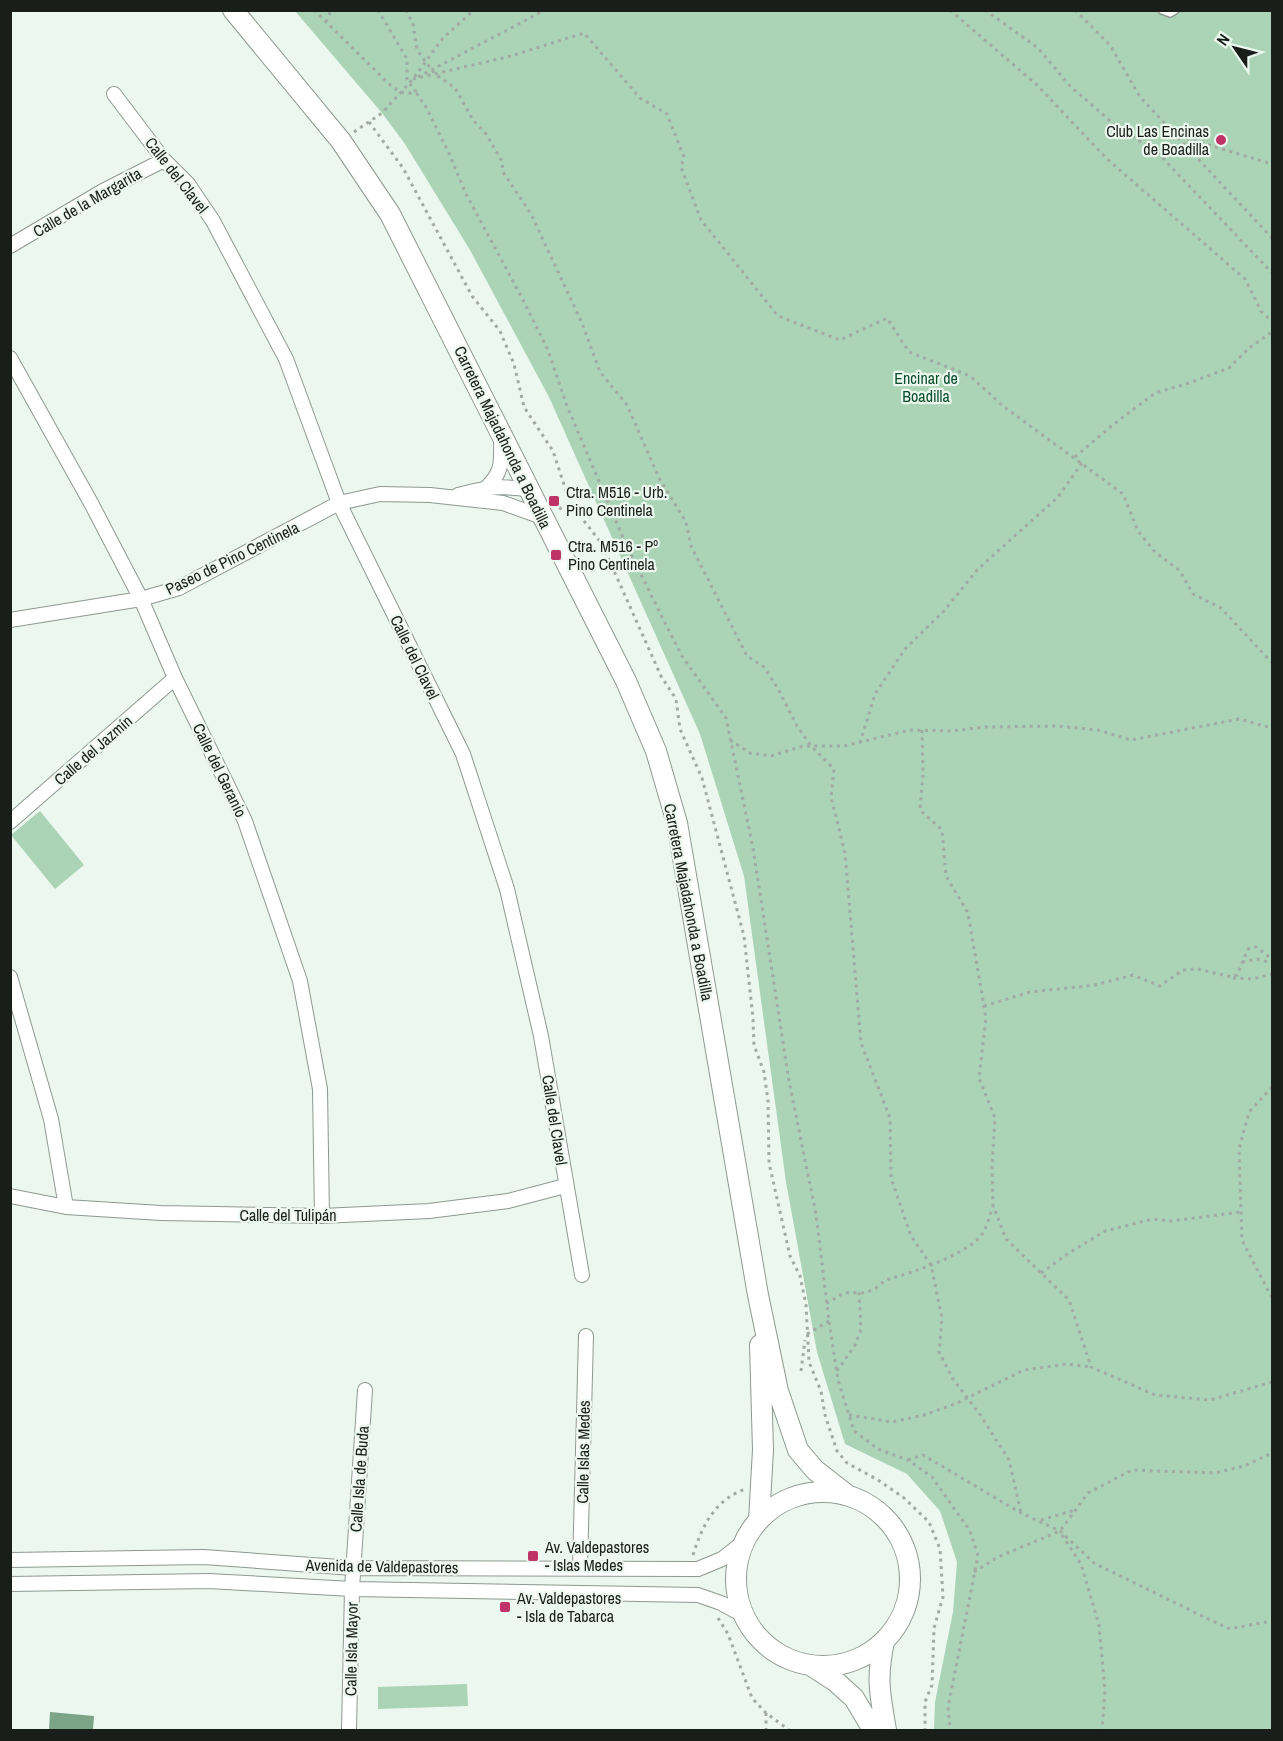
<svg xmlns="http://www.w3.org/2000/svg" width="1283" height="1741" viewBox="0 0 1283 1741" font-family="'Archivo Narrow',sans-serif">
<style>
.green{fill:#abd3b5}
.water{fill:#7ca487}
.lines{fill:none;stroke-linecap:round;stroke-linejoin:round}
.lane-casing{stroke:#8e9890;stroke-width:10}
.street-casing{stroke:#8e9890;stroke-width:16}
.secondary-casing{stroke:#8e9890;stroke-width:22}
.path{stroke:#a1aaa3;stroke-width:3;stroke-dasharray:3 4.5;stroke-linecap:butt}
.lane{stroke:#fff;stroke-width:7}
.street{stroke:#fff;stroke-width:14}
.secondary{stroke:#fff;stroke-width:20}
.poi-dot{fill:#bf3367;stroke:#ecf8ef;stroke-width:2}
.labels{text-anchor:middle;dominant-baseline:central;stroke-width:4.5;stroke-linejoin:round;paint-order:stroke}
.poi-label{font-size:16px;fill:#1a1e1b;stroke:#ecf8ef;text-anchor:start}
.street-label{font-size:16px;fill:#1a1e1b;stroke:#ecf8ef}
.park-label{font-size:16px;fill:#0a4f29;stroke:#ecf8ef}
</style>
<rect width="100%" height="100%" fill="#ecf8ef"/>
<path class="green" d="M295 11H1272V1730H934L935 1702 953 1612 957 1562 940 1511 907 1474 845 1444 817 1352 786 1182 744 876 700 734 549 397 470 250 405 144 382 113Z
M40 811 84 865 55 889 11 835Z
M467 1684 468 1706 378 1709V1687Z"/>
<path class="water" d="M50 1712 94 1716 93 1730H49Z"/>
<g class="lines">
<g class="lane-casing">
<path id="lane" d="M1162 10 1170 13 1175 10"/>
</g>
<g class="street-casing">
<path id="street" d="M114 94 164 160 188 184 213 221 286 359 339 503 463 754 507 889 541 1036 582 1275
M10 246 103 191 164 160
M10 358 91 503 141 599 175 678 245 821 300 981 320 1089 322 1216
M487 487C504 471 501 459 501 437
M458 495C487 487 501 485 531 490
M10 620 141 599 179 588 339 503 380 494 430 495 503 503 542 517
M10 822 175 678
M10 977 51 1119 66 1207
M10 1196 66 1207 161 1213 322 1216 429 1211 508 1201 565 1186
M10 1560 204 1557 353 1568 698 1569 722 1559 745 1541
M580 1567 586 1336
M10 1584 209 1581 352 1589 698 1595 721 1603 743 1615
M349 1730 352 1589 365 1390"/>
</g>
<g class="secondary-casing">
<path id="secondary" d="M233 10 341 141 390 214 626 681 656 751 677 823 758 1295 778 1391 798 1450 815 1470 847 1495
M736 1579a87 87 0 1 1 174 0a87 87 0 1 1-174 0Z
M759 1520 763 1450 760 1345
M884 1642C876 1678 880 1695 886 1730
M812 1666 835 1681 854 1698 873 1730"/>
</g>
<path class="path" d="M314 10 389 84 400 92 417 94 426 107 447 149 466 194 522 298 548 350 567 406 624 540 663 619 682 656 726 718 753 848 789 1081 816 1214 829 1321 838 1380 854 1431 878 1449 908 1460 932 1477 970 1531 978 1556 948 1707 950 1730
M378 10 407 59V80L417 93
M406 10 413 24 417 50 435 74 455 88 473 120 486 134 502 161 503 172 531 214 582 323 600 372 627 405 659 478 686 522 691 546 747 656 764 667 778 689 797 726 811 746 834 769 831 797 845 853 861 1043 890 1118 891 1178 911 1236 931 1265 942 1318 939 1352 953 1379 981 1416 1009 1460 1021 1513
M950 10 1037 85 1107 159 1245 279 1261 311 1272 322
M985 10 1038 48 1070 86 1116 126 1157 152 1272 273
M1075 10 1110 45 1140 97 1272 238
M326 22 331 10
M418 77 545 10
M413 79 511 56 584 33 640 98 667 114 684 157 681 167 701 220 778 316 840 340 887 318 909 352 970 376 1003 406 1123 494 1138 531 1155 552 1180 571 1193 594 1221 608 1272 663
M369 122 403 168 472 296 500 331 514 364 524 407 553 451 570 503 602 544 661 676 676 699 680 729 702 778 744 936 753 1018 754 1045 764 1072 768 1101 769 1163 790 1256 800 1276 806 1305 809 1362 821 1391 825 1415 837 1451 847 1463 878 1480 904 1498 929 1522 940 1549 943 1597 934 1628 932 1685 925 1702V1730
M354 132 382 113 413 79 443 38 474 10
M1179 136 1272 164
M1075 457 1114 424 1155 393 1186 384 1229 368 1249 348 1272 332
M559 509 570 503
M922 730 923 775 920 810 942 830 946 876 968 913 986 1018 979 1078 995 1118 992 1166 993 1205 1006 1239 1069 1300 1091 1367 1155 1395 1210 1400 1272 1382
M730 740 750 753 771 756 803 746H844L910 730 951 731 985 727 1057 726 1098 730 1131 740 1239 719 1272 728
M860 743 875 694 905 649 944 611 977 570 1058 497 1082 463
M1242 962 1257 959 1272 963
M1233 978 1252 979 1272 974
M984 1006 1030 992 1095 985 1133 975 1160 986 1183 970 1198 969 1231 977 1237 975 1248 949 1256 947 1272 959
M1272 1087 1249 1112 1239 1149 1242 1240 1272 1298
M1041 1273 1069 1253 1105 1231 1153 1219 1171 1221 1241 1212
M826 1303C832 1301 837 1297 842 1294 851 1291 861 1295 870 1291 877 1289 882 1281 889 1279 912 1273 960 1256 977 1240 987 1231 988 1218 993 1207
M807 1334 829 1321
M801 1371 805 1340
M837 1371 855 1345 861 1329 859 1292
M849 1415 892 1422 924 1415 955 1404 1024 1370 1068 1364 1091 1367
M908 1460 923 1455 1021 1513 1060 1531 1094 1563 1202 1616 1230 1629 1265 1622 1272 1624
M1041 1520 1075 1510
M1062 1535 1081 1564 1099 1625 1105 1691 1102 1730
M693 1555C702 1526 715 1499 746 1489
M974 1572 998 1557 1060 1531 1088 1493 1132 1470 1215 1473 1244 1466 1272 1453
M718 1618 728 1634 752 1698 766 1713 789 1730
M766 1713V1730"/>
<use href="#lane" class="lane"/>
<use href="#street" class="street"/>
<use href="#secondary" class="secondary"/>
</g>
<g class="poi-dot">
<circle cx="1221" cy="140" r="6"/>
<rect x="548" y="495" width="12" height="12" rx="3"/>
<rect x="550" y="549" width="12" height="12" rx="3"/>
<rect x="527" y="1550" width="12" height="12" rx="3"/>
<rect x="499" y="1601" width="12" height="12" rx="3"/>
</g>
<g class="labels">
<g class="poi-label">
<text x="1209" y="131" text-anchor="end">Club Las Encinas<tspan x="1209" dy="18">de Boadilla</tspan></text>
<text x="566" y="492">Ctra. M516 - Urb.<tspan x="566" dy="18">Pino Centinela</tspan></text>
<text x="568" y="546">Ctra. M516 - Pº<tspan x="568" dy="18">Pino Centinela</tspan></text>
<text x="545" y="1547">Av. Valdepastores<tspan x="545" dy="18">- Islas Medes</tspan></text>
<text x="517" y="1598">Av. Valdepastores<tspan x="517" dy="18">- Isla de Tabarca</tspan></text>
</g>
<g class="street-label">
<text transform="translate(177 175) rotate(52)">Calle del Clavel</text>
<text transform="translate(87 202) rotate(-30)">Calle de la Margarita</text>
<text transform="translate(503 437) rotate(64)">Carretera Majadahonda a Boadilla</text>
<text transform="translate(232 558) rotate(-26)">Paseo de Pino Centinela</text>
<text transform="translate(415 657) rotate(64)">Calle del Clavel</text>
<text transform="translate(93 750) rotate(-41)">Calle del Jazmín</text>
<text transform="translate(220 770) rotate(64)">Calle del Geranio</text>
<text transform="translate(689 902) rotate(79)">Carretera Majadahonda a Boadilla</text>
<text transform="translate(555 1120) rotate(81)">Calle del Clavel</text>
<text x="288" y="1215">Calle del Tulipán</text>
<text transform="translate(583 1452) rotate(-89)">Calle Islas Medes</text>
<text transform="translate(359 1479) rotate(-86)">Calle Isla de Buda</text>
<text transform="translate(382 1566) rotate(1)">Avenida de Valdepastores</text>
<text transform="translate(351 1649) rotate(-89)">Calle Isla Mayor</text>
</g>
<g class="park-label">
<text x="926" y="378">Encinar de<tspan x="926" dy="18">Boadilla</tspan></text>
</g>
</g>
<rect width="1283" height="1741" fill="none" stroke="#1a1e1b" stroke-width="24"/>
<g transform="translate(1235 48) rotate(305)" stroke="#ecf8ef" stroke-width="4.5" paint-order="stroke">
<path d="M0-4.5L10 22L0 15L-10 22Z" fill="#1a1e1b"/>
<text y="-9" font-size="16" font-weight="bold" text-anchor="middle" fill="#1a1e1b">N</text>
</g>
</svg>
